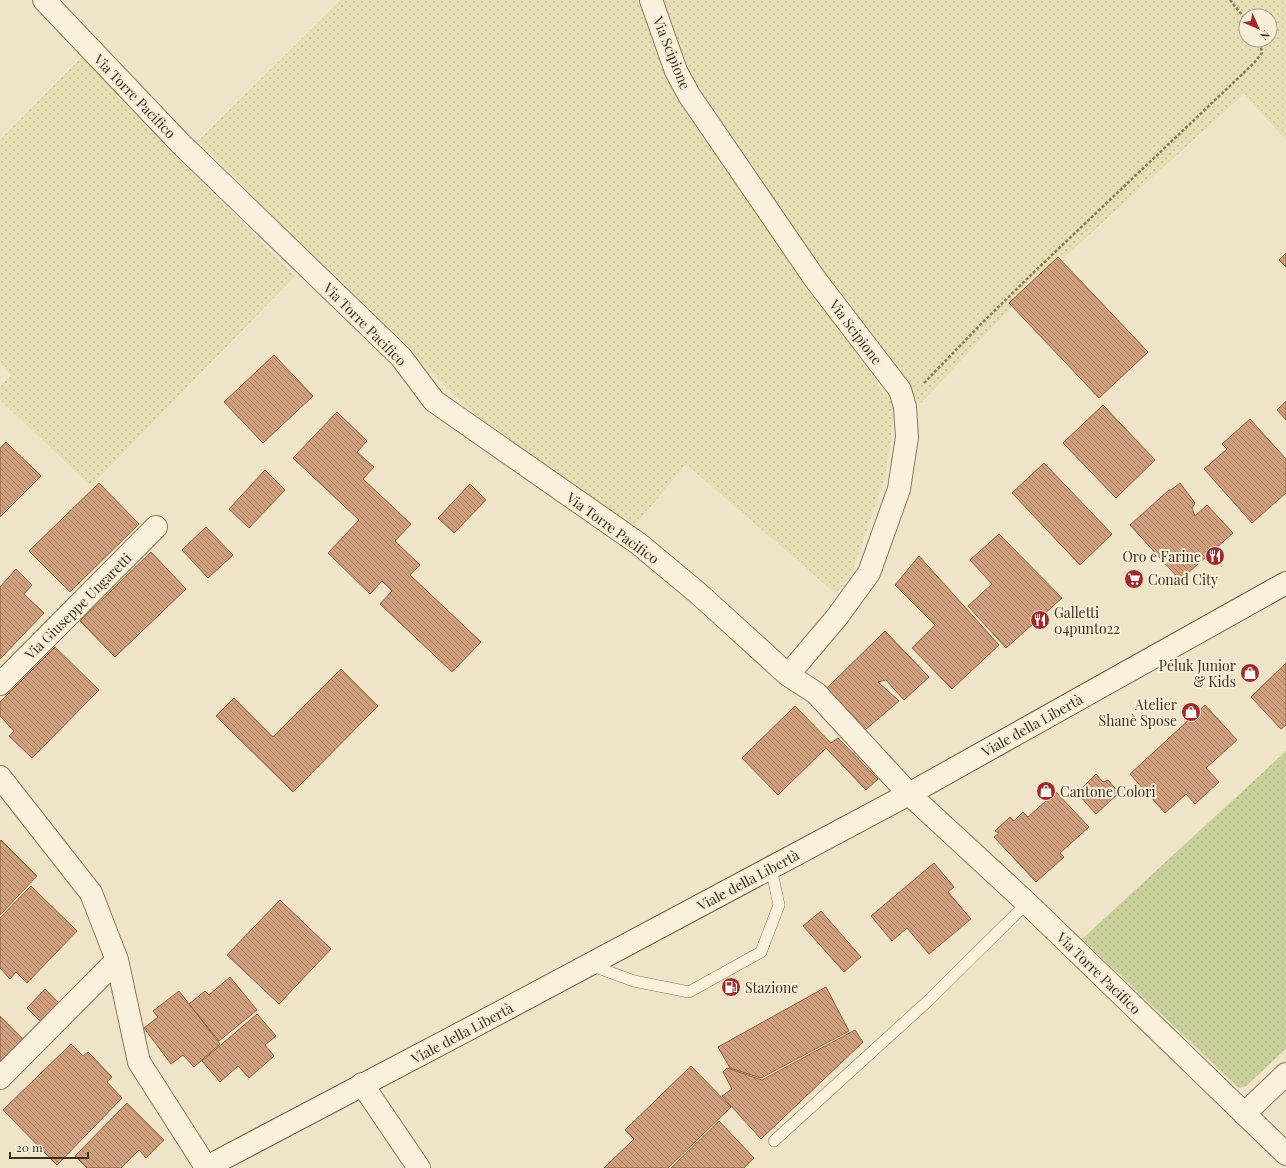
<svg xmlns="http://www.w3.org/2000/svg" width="1286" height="1168" viewBox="0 0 1286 1168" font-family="'Playfair Display',serif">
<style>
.farmland{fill:url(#farmland-dots);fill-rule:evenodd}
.grass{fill:url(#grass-dots)}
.building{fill:url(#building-back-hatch);stroke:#8d5f41}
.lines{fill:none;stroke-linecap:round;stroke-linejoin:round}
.service-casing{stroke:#8d765c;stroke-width:12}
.minor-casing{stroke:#8d765c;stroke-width:24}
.secondary-casing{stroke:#6f573f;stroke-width:24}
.path{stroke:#8d765c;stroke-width:2.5;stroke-dasharray:3 2;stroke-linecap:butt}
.service{stroke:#faf1dc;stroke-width:11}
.minor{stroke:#faf1dc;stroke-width:22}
.secondary{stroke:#faf1dc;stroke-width:22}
.labels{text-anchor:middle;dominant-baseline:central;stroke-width:4;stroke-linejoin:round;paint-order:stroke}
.street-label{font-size:14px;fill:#3d2e20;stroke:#f7eed8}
.poi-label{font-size:14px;fill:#3d2e20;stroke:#f7eed8;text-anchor:start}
</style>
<defs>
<pattern id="farmland-dots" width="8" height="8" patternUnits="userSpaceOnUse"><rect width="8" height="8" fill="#e6deb5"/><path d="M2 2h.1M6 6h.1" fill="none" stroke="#c6bf9b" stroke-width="1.8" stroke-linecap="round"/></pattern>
<pattern id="grass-dots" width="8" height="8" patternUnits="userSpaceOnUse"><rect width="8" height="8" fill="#c9cf9b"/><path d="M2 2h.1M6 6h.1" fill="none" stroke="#aeb285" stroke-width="1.8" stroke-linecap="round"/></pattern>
<pattern id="building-back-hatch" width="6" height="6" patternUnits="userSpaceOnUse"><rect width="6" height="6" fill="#cf9f7d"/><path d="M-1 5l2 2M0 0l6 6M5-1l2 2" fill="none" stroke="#a98266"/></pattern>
</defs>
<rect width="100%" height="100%" fill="#f0e4c8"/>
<path class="farmland" d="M341 0H643L763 219 895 408 885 479 851 575 836 594 686 464 634 527 496 431 462 404 198 141Z
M660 0H1286V140L1244 94 1023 295 920 404 776 210 692 86ZM1246 16H1270V40H1246Z
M82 57 295 276 91 486 0 400V386L11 375 0 363V140Z"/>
<path class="grass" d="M1286 751V1049L1246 1086 1239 1088 1082 939Z"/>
<path class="building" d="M1286 253V267L1279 260Z
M1058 257 1148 352 1099 398 1009 303Z
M274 355 313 396 263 443 224 402Z
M1286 401V420L1277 410Z
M1103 405 1155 460 1116 498 1063 443Z
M337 412 367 441 357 452 374 467 363 479 411 524 395 541 420 565 410 575 481 642 452 672 380 604 392 591 382 581 370 594 328 553 359 520 293 458Z
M1250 419 1286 459V472L1285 473 1286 475V493L1252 523 1204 469 1227 449 1222 444Z
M6 442 41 476 0 517V448Z
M1044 463 1112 534 1080 565 1012 493Z
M265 470 285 490 249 528 229 509Z
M99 483 139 524 70 592 29 551Z
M1180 483 1195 503 1192 508 1195 516 1207 505 1233 533 1180 580 1130 525 1169 490H1171Z
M470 484 486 500 454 533 438 518Z
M206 527 233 555 208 578 182 550Z
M999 534 1062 598 1006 648 968 606 992 584 970 560Z
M151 552 186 589 115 657 80 621Z
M919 556 999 645 952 689 912 648 935 625 895 585Z
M16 569 32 585 24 594 44 613 0 659V587Z
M885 631 929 677 904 700 886 680 878 682 899 701 865 730 826 689Z
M55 647 99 690 32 758 9 736 14 731 0 716V702Z
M1286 663V725L1281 729 1251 697Z
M341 669 378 706 293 792 216 716 234 698 273 737Z
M1205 705 1237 740 1206 768 1219 782 1195 804 1186 794 1165 813 1130 774Z
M795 706 831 743 838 738 878 779 866 790 826 748 778 795 742 758Z
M1096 774 1103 782 1108 780 1119 793 1096 814 1077 793Z
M1056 792 1089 827 1060 853 1064 857 1036 882 994 837 999 833 995 831 1010 817 1014 821 1023 812 1028 817Z
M1 840 37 876 0 915V841Z
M934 863 954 887 948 892 971 919 929 954 907 928 892 941 871 916Z
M31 886 77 931 27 983 16 972 10 979 0 968V918Z
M280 900 331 949 279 1004 227 955Z
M821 911 861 957 844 972 803 926Z
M230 977 257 1010 219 1041 189 1004 205 991 209 995Z
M826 987 849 1031 761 1078 730 1068 718 1047Z
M45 989 63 1007 45 1026 27 1008Z
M179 991 220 1044 194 1067 183 1055 171 1064 144 1028 158 1017 153 1011Z
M257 1014 276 1036 265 1045 274 1056 249 1078 238 1066 220 1082 202 1061Z
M0 1016 23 1039 0 1062Z
M855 1030 863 1042 761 1139 722 1096 732 1089 723 1072 727 1068 762 1080Z
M71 1044 83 1056 88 1052 112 1077 107 1082 122 1098 57 1165 3 1110Z
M691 1066 731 1107 668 1168H604L634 1139 625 1130Z
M127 1103 164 1140 146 1158 139 1150 121 1168H87L75 1156Z
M719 1121 754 1158 744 1168H671Z"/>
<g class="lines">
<g class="service-casing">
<path id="service" d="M590 965 634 981 689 992 761 952 779 905 771 868
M774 1141 929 1000 1027 903"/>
</g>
<g class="minor-casing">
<path id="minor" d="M44 0 180 143 401 357 434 401 639 544 699 594 788 675 816 693 909 794 1027 903 1286 1154
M651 0 676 71 689 95 815 279 900 390 905 407 907 437 899 489 869 573 837 617 788 675
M0 684 156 527
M0 777 91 893 117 960 139 1062 206 1167
M0 1078 117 960
M362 1084 419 1168
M1244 1114 1286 1074"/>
</g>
<g class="secondary-casing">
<path id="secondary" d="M205 1168 465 1031 909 794 1286 583"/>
</g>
<path class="path" d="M1230 0 1246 20
M924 383 983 322 1034 272 1254 63 1262 53 1260 40"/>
<use href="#service" class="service"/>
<use href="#minor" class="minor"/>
<use href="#secondary" class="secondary"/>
</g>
<defs>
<g id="restaurant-disc" transform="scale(1)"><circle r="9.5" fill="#9e2a2b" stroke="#f7eed8"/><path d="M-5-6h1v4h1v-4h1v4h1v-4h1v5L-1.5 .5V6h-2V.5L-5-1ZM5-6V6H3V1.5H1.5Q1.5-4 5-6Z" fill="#fff"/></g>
<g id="supermarket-disc" transform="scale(1)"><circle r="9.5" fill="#9e2a2b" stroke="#f7eed8"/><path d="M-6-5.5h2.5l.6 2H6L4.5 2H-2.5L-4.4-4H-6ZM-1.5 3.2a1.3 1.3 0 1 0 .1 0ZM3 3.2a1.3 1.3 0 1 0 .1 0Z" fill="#fff"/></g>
<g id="shop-disc" transform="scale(1)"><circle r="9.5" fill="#9e2a2b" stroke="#f7eed8"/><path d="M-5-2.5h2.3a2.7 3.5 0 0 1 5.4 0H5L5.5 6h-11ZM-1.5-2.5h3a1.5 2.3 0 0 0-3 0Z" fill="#fff"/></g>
<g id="fuel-disc" transform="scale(1)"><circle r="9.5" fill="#9e2a2b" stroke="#f7eed8"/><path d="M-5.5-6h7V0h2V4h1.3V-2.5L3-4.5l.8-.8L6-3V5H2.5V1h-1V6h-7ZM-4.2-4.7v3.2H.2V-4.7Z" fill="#fff"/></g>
</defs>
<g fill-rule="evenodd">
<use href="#restaurant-disc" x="1215" y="556"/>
<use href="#supermarket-disc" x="1134" y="579"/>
<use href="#restaurant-disc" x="1040" y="620"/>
<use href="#shop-disc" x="1250" y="673"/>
<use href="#shop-disc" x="1191" y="712"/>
<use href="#shop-disc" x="1046" y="791"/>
<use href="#fuel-disc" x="731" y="987"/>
</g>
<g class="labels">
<g class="street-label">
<text transform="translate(672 53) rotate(68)">Via Scipione</text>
<text transform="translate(135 96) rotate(46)">Via Torre Pacifico</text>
<text transform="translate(365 324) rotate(45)">Via Torre Pacifico</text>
<text transform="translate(856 332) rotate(53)">Via Scipione</text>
<text transform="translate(613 528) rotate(36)">Via Torre Pacifico</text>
<text transform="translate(78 606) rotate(-45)">Via Giuseppe Ungaretti</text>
<text transform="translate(1032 725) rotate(-29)">Viale della Libertà</text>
<text transform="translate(748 880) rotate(-28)">Viale della Libertà</text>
<text transform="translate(1099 973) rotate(44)">Via Torre Pacifico</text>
<text transform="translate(462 1033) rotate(-28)">Viale della Libertà</text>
</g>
<g class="poi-label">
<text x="1201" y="556" text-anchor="end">Oro e Farine</text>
<text x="1148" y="579">Conad City</text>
<text x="1054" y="612">Galletti<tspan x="1054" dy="16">04punto22</tspan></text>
<text x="1236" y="665" text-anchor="end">Peluk Junior<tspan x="1236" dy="16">&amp; Kids</tspan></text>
<text x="1177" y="704" text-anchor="end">Atelier<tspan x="1177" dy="16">Shanè Spose</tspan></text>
<text x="1060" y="791">Cantone Colori</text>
<text x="745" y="987">Stazione</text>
</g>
</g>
<g transform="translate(1258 28) rotate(135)"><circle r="19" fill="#f7eed8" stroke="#ada18e"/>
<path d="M0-3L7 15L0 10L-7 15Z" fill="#9e2a2b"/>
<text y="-6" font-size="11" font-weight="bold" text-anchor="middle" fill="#3d2e20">N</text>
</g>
<path d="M10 1152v6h78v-6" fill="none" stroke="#3d2e20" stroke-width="2"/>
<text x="16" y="1152" font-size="12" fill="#3d2e20" stroke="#f7eed8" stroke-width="3" paint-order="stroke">20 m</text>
</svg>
